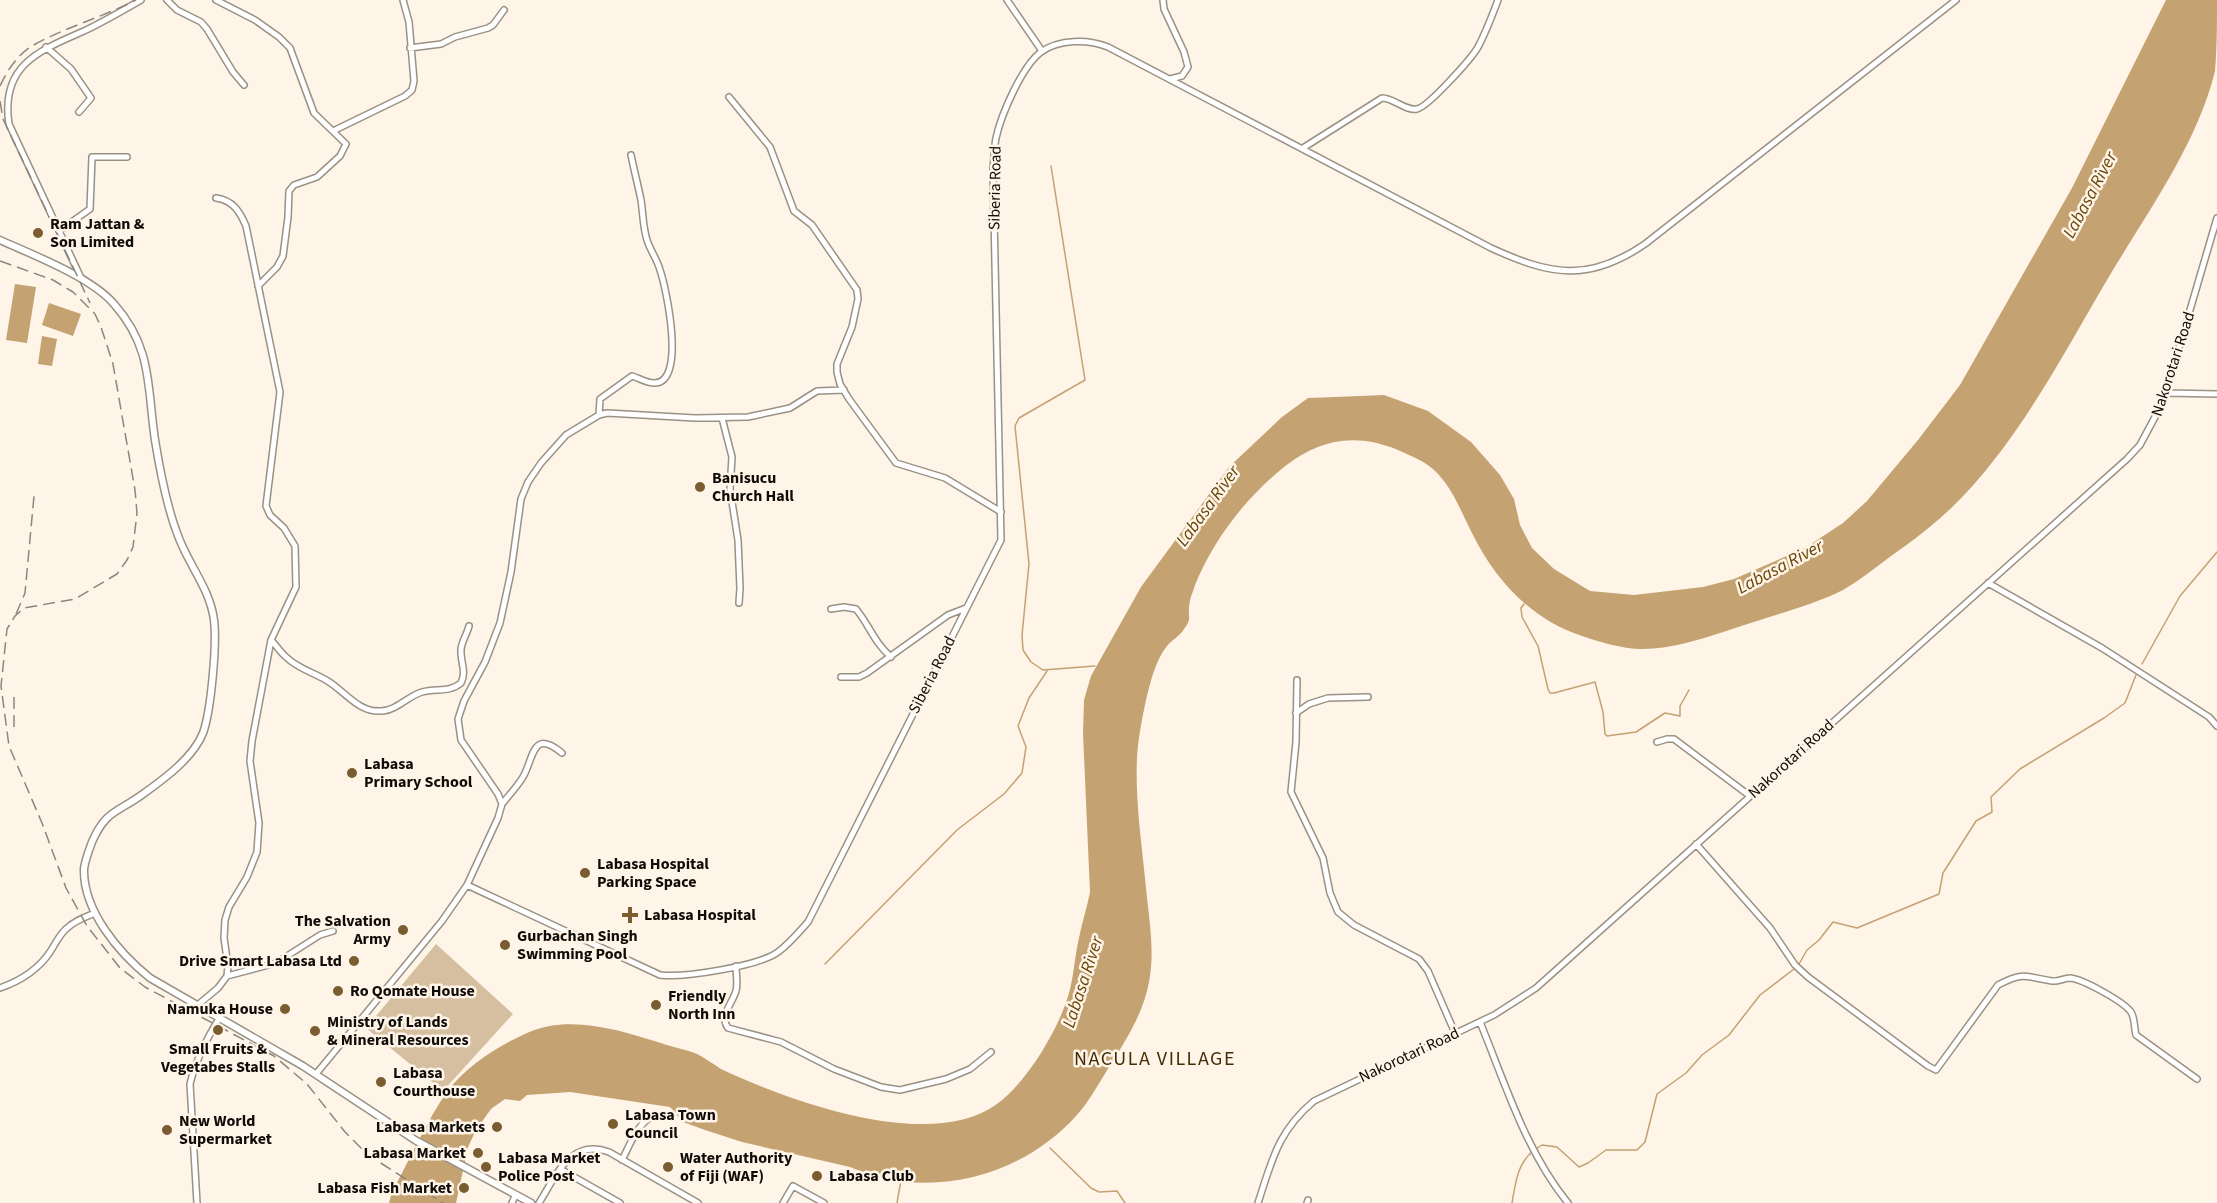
<svg xmlns="http://www.w3.org/2000/svg" width="2217" height="1203" viewBox="0 0 2217 1203" font-family="'Source Sans 3',sans-serif">
<style>
.green{fill:#d6bfa0}
.water{fill:#c4a272}
.lines{fill:none;stroke-linecap:round;stroke-linejoin:round}
.stream{stroke:#c4a272;stroke-width:1.5}
.minor-casing{stroke:#9a9185;stroke-width:8}
.major-casing{stroke:#9a9185;stroke-width:9}
.minor{stroke:#fff;stroke-width:5}
.major{stroke:#fff;stroke-width:6}
.rail{stroke:#8d867d;stroke-width:1.5;stroke-dasharray:12 6;stroke-linecap:butt}
.poi-dot{fill:#7a5c30;stroke:#fef4e7;stroke-width:2}
.labels{text-anchor:middle;dominant-baseline:central;stroke-width:5;stroke-linejoin:round;paint-order:stroke}
.street-label{font-size:16px;fill:#0f0b07;stroke:#fef4e7}
.poi-label{font-size:16px;font-weight:bold;fill:#0f0b07;stroke:#fef4e7;text-anchor:start}
.water-label{font-size:18px;font-style:italic;fill:#674505;stroke:#fef4e7}
.quarter-label{font-size:20px;letter-spacing:1.5px;fill:#432d07;stroke:#fef4e7}
</style>
<rect width="100%" height="100%" fill="#fef4e7"/>
<path class="green" d="M436 944 513 1014 443 1091 366 1028Z"/>
<path class="water" d="M2166 0H2217C2217 23 2217 49 2215 71 2197 145 2146 214 2107 280 2060 360 2009 459 1938 520 1923 533 1907 545 1891 556 1875 568 1860 580 1843 590 1815 604 1784 612 1754 622 1718 633 1677 650 1639 649 1620 648 1600 642 1582 636 1532 620 1496 581 1473 535 1462 514 1454 491 1438 474 1426 461 1413 457 1398 450 1351 431 1315 441 1278 472 1243 501 1212 543 1195 585 1192 595 1190 597 1189 607 1188 619 1192 618 1184 629 1180 636 1172 640 1167 646 1156 659 1150 683 1146 700 1142 719 1138 739 1137 758 1135 801 1142 845 1146 888 1149 919 1155 951 1149 982 1143 1014 1126 1040 1109 1067 1099 1083 1089 1102 1076 1116 1020 1178 927 1201 850 1167L742 1142 705 1130 683 1122 670 1107 570 1092 527 1095 520 1101 505 1099 491 1109 476 1130 468 1147 456 1203H389L392 1192C409 1161 427 1120 447 1092 466 1066 498 1046 527 1033 569 1014 619 1030 661 1043 672 1047 685 1049 697 1054 705 1058 713 1064 721 1069 789 1101 930 1153 997 1104 1027 1083 1062 1024 1070 989 1074 973 1075 955 1079 938 1082 922 1087 908 1090 892L1083 733 1084 700 1091 676 1141 587 1229 467 1282 417 1308 398 1336 397 1384 395 1428 411 1471 442 1500 475 1514 499 1520 525 1532 548 1554 569 1590 591 1634 595 1703 587 1734 579 1805 548 1843 523 1867 501 1918 440 1960 385 2072 188Z
M15 284 36 287 27 343 6 340Z
M49 303 81 314 73 336 42 325Z
M42 336 57 339 52 366 38 364Z"/>
<g class="lines">
<path class="stream" d="M1051 166 1085 380 1019 418 1015 426 1029 564 1022 635 1023 650 1031 662 1043 670 1095 666
M1524 604 1521 608 1522 617 1538 646 1548 689 1550 693H1554L1595 682 1603 712 1605 734 1607 736 1636 732 1665 713 1680 716V706L1689 690
M2142 664 2180 596 2217 552
M825 964 957 830 1004 794 1022 773 1026 747 1018 726 1029 698 1047 671
M1799 964 1807 950 1819 940 1833 922 1857 928 1939 894 1943 873 1976 821 1992 812 1991 797 2020 769 2104 718 2125 703 2136 675
M1050 1148 1091 1188 1099 1192 1117 1191 1125 1203
M1536 1149 1542 1145 1557 1147 1579 1167 1588 1163 1606 1150H1637L1645 1142 1657 1094 1686 1073 1702 1055 1729 1035 1760 995 1794 969
M897 1203 901 1180
M1512 1203C1515 1186 1517 1164 1532 1152"/>
<g class="minor-casing">
<path id="minor" d="M167 0 177 10 201 22 207 29 233 72 244 85
M216 0 255 20 279 37 290 48 314 113 346 144 340 156 317 177 294 185 289 191 288 217 283 256 277 267 258 286
M1007 0 1042 51
M1163 0 1164 9 1184 52 1188 67 1182 76 1170 79
M46 47 71 69 91 98 79 112
M410 48 441 44 455 37 488 28 493 25 504 10
M729 97 770 147 794 211 812 225 857 290 858 299 852 327 837 364V372L840 384 849 399 896 463 945 478 1001 512
M333 131 405 96 412 90 414 81 409 22 403 0
M1303 148 1382 98C1394 98 1405 111 1417 109 1428 107 1472 58 1478 47 1486 32 1492 16 1498 0
M59 231 90 209 92 157H127
M81 278 9 124C0 64 41 50 84 31 103 22 122 11 141 0
M2166 393 2217 394
M599 415 600 399 632 376C639 378 647 383 654 383 687 384 666 287 660 270 657 259 650 250 647 240 643 228 643 213 641 200 638 185 634 170 631 155
M722 418 732 457 730 489 738 540 740 588 739 603
M1988 583 2102 648 2209 717 2217 726
M831 609 844 607 856 609C870 626 873 641 891 657
M271 640C276 645 280 652 286 657 297 668 312 672 326 680 344 690 358 713 381 711 396 711 408 696 422 692 437 688 449 693 461 683 467 671 460 662 461 649 462 641 467 634 469 626
M841 677H859L867 673 948 615 966 608
M1297 680 1296 742 1291 792 1323 858 1330 893 1338 912 1354 925 1419 959 1428 971 1455 1033
M1296 713 1309 704 1328 698 1368 697
M1657 742 1667 739H1674L1750 796
M502 804C509 795 517 787 523 777 534 758 532 728 562 753
M1696 844 1770 928 1795 965 1808 977 1928 1066 1936 1070 1998 985C2024 971 2026 977 2052 981 2058 982 2064 978 2070 978 2083 979 2124 1002 2131 1012 2135 1018 2134 1028 2136 1035L2197 1079
M467 885 660 975C684 978 759 966 778 952 789 944 799 932 808 922L1001 540 993 170C994 160 994 148 996 138 1001 115 1022 66 1041 52 1059 39 1088 39 1108 47L1491 248C1550 275 1588 283 1645 244L1956 0
M736 966C736 974 738 983 736 991 732 1004 719 1016 728 1028L781 1042 834 1069 881 1087 900 1090 946 1079 970 1069 991 1052
M227 976 276 963 320 935 333 931
M0 988C20 981 38 970 50 952 55 945 59 935 66 929 74 921 85 917 95 913
M199 1004 218 988 227 976 228 966 224 938 225 920 229 907 247 877 257 852 259 823 250 761 252 741 271 640 296 587 295 546 284 528 270 515 266 506 280 392 246 226C240 212 233 200 216 198
M1480 1022C1505 1083 1526 1152 1568 1203
M316 1074 442 921 467 885 498 818 502 804 498 794 461 740 458 719 464 701 485 662 500 623 511 572 521 499 528 482 541 463 566 435 599 415 607 413 695 418 748 417 790 408 817 391 844 390
M622 1160C631 1143 638 1120 657 1115
M560 1169 620 1203
M197 1203 190 1084C196 1059 207 1038 220 1017
M512 1203 515 1196
M539 1203C556 1176 570 1138 609 1152L698 1203
M783 1203 793 1186 824 1203
M1258 1203C1272 1160 1278 1131 1314 1101L1494 1015 1536 988 2127 459 2140 445 2163 402 2217 218
M1307 1203 1308 1200"/>
</g>
<g class="major-casing">
<path id="major" d="M0 240C33 255 91 277 114 304 153 348 147 387 155 440 160 471 166 504 177 533 187 563 210 588 214 620 217 644 211 711 203 733 193 758 164 779 143 794 117 813 106 810 92 842 89 850 85 860 84 869 83 911 119 953 150 978L303 1066 415 1140 531 1203"/>
</g>
<use href="#minor" class="minor"/>
<use href="#major" class="major"/>
<path class="rail" d="M0 86C7 71 17 55 32 46 63 28 103 17 136 0
M0 101 3 119 90 303
M0 261 53 280 73 292 95 314 101 327 113 364 135 490 137 513 133 547 127 560 117 574 75 599 24 608 15 616 7 629 1 686 9 746 42 823 66 888 87 926 120 968 145 987 274 1056 307 1084 345 1132 361 1148 376 1160 443 1203
M16 614 25 593 34 496
M14 727V696"/>
</g>
<g class="poi-dot">
<circle cx="38" cy="233" r="6"/>
<circle cx="700" cy="487" r="6"/>
<circle cx="352" cy="773" r="6"/>
<circle cx="585" cy="873" r="6"/>
<path d="M627 906h6v6h6v6h-6v6h-6v-6h-6v-6h6z"/>
<circle cx="403" cy="930" r="6"/>
<circle cx="505" cy="945" r="6"/>
<circle cx="354" cy="961" r="6"/>
<circle cx="338" cy="991" r="6"/>
<circle cx="656" cy="1005" r="6"/>
<circle cx="285" cy="1009" r="6"/>
<circle cx="218" cy="1030" r="6"/>
<circle cx="315" cy="1031" r="6"/>
<circle cx="381" cy="1082" r="6"/>
<circle cx="613" cy="1124" r="6"/>
<circle cx="497" cy="1127" r="6"/>
<circle cx="167" cy="1130" r="6"/>
<circle cx="478" cy="1153" r="6"/>
<circle cx="486" cy="1167" r="6"/>
<circle cx="668" cy="1167" r="6"/>
<circle cx="817" cy="1176" r="6"/>
<circle cx="464" cy="1188" r="6"/>
</g>
<g class="labels">
<g class="street-label">
<text transform="translate(995 188) rotate(-89)">Siberia Road</text>
<text transform="translate(2173 364) rotate(-72)">Nakorotari Road</text>
<text transform="translate(932 675) rotate(-63)">Siberia Road</text>
<text transform="translate(1791 759) rotate(-42)">Nakorotari Road</text>
<text transform="translate(1409 1055) rotate(-25)">Nakorotari Road</text>
</g>
<g class="poi-label">
<text x="50" y="224">Ram Jattan &amp;<tspan x="50" dy="18">Son Limited</tspan></text>
<text x="712" y="478">Banisucu<tspan x="712" dy="18">Church Hall</tspan></text>
<text x="364" y="764">Labasa<tspan x="364" dy="18">Primary School</tspan></text>
<text x="597" y="864">Labasa Hospital<tspan x="597" dy="18">Parking Space</tspan></text>
<text x="644" y="915">Labasa Hospital</text>
<text x="391" y="921" text-anchor="end">The Salvation<tspan x="391" dy="18">Army</tspan></text>
<text x="517" y="936">Gurbachan Singh<tspan x="517" dy="18">Swimming Pool</tspan></text>
<text x="342" y="961" text-anchor="end">Drive Smart Labasa Ltd</text>
<text x="350" y="991">Ro Qomate House</text>
<text x="668" y="996">Friendly<tspan x="668" dy="18">North Inn</tspan></text>
<text x="273" y="1009" text-anchor="end">Namuka House</text>
<text x="327" y="1022">Ministry of Lands<tspan x="327" dy="18">&amp; Mineral Resources</tspan></text>
<text x="218" y="1049" text-anchor="middle">Small Fruits &amp;<tspan x="218" dy="18">Vegetabes Stalls</tspan></text>
<text x="393" y="1073">Labasa<tspan x="393" dy="18">Courthouse</tspan></text>
<text x="625" y="1115">Labasa Town<tspan x="625" dy="18">Council</tspan></text>
<text x="179" y="1121">New World<tspan x="179" dy="18">Supermarket</tspan></text>
<text x="485" y="1127" text-anchor="end">Labasa Markets</text>
<text x="466" y="1153" text-anchor="end">Labasa Market</text>
<text x="498" y="1158">Labasa Market<tspan x="498" dy="18">Police Post</tspan></text>
<text x="680" y="1158">Water Authority<tspan x="680" dy="18">of Fiji (WAF)</tspan></text>
<text x="829" y="1176">Labasa Club</text>
<text x="452" y="1188" text-anchor="end">Labasa Fish Market</text>
</g>
<g class="water-label">
<text transform="translate(2090 195) rotate(-62)">Labasa River</text>
<text transform="translate(1208 506) rotate(-54)">Labasa River</text>
<text transform="translate(1780 567) rotate(-28)">Labasa River</text>
<text transform="translate(1083 982) rotate(-72)">Labasa River</text>
</g>
<g class="quarter-label">
<text x="1155" y="1059">NACULA VILLAGE</text>
</g>
</g>
</svg>
